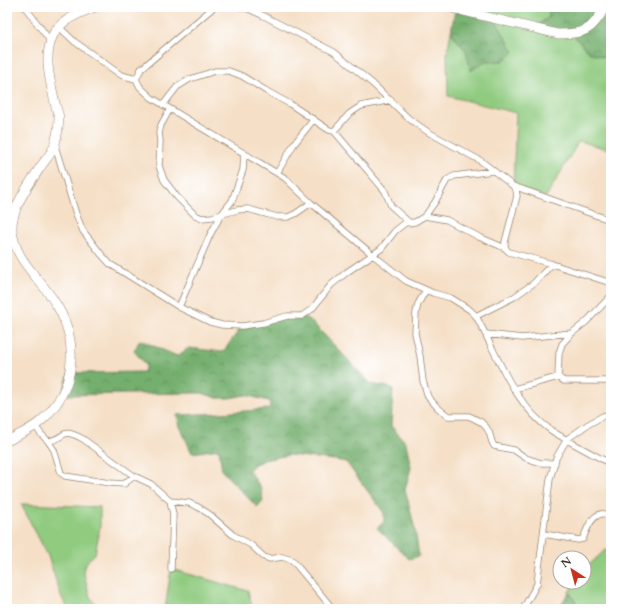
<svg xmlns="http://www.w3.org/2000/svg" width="618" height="616" viewBox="0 0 618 616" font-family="Cardo,serif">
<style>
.grass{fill:#90cb80;stroke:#667a4f}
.forest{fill:url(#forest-crowns);stroke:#586c46}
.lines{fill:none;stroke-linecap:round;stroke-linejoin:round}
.minor-casing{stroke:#988472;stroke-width:7}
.trunk-casing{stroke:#988472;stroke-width:10}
.minor{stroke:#fff;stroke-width:5.5}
.trunk{stroke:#fff;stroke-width:9}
</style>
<defs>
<pattern id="forest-crowns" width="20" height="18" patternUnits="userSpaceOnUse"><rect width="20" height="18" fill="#74af6e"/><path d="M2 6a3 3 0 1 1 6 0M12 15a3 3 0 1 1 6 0" fill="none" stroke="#608f5a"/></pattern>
</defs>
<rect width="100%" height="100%" fill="#fff"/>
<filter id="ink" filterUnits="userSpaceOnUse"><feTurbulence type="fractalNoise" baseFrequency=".025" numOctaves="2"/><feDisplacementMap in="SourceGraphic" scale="8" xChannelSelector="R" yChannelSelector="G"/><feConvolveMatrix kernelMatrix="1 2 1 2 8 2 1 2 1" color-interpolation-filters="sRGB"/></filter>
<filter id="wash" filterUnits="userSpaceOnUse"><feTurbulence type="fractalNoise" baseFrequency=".012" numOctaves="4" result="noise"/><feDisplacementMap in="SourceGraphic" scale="16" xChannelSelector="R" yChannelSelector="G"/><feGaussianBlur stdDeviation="0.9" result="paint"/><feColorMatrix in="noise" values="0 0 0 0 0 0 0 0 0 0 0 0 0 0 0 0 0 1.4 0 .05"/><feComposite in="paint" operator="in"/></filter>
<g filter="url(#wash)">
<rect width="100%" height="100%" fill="#f5dfc6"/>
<path class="grass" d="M455 7H549V17L534 28 572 34 589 52 611 60V150L579 141 546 197 513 186 516 113 448 96 447 53 451 32 466 51 485 61H503Z
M21 504 100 507V527L95 554 88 560 83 570 90 597 100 609H68L61 596 48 556Z
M605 550H611V609H580L569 592 575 582H584V570Z
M171 569 248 591 253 609H165Z"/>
<path class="forest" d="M549 7H611V60L589 52 572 34 534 28 549 17Z
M455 10 494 18 514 52 503 61H485L471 71 466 51 451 32Z
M287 316H302L311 321 371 384 393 388 391 426 406 443 411 468 405 489 415 529 419 556 409 559 377 528 384 522V513L346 462 335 460 289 455 264 460 255 464 249 470 261 489 263 501 257 507 222 471 219 449 192 453 180 427 177 415 221 413 269 409 270 405 269 401 245 395 229 398H217L202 393 62 395 69 373 144 372 146 365 134 351 140 340 177 356 189 348 223 352 242 326Z
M569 592 580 609H558Z"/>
</g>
<g filter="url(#ink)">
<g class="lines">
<g class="minor-casing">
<path id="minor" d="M25 7 51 42
M214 7 141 69 136 79 140 87 152 98 285 178 311 203 373 255 406 281 433 293 451 298 470 310 476 316C498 356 513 404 552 431 571 443 591 453 611 464
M240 7 249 9 264 16 334 52 373 84 408 118 428 132 481 161 513 186 516 190 517 196 505 242V248L509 252 552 264 611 283
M59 27 75 42 121 75 136 79
M163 105 177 87 190 79 215 71H229L242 76 268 92 290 104 329 130 334 131 349 114 361 106 391 100
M170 109 161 125 159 133 160 141 159 166 164 180 177 197 195 215 202 218 212 217 237 210 248 209 277 217H288L295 214 311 203
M334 131 385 191 391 206 410 223
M55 146 76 214 83 231 101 254 110 264 179 307 210 322 222 325 242 326 263 323 287 316H302L312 309 331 285 347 272 381 249 395 231 405 223 415 222 425 216 435 202 447 180 454 176 493 171
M277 173 294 144 314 119
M513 186C546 197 578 210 611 220
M425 216 447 220 479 237 505 248
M426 290 418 304 416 313 415 333 420 356 423 381 428 397 438 408 448 416H469L481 422 486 427 489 432 492 442 494 446 514 450 526 458 541 463H555
M179 307 210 235 221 215 232 201 243 170 244 154
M476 316 514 297 534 283 552 264
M486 334 522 338 572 333
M558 377 564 381H611
M514 389 558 377 559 353 562 344 572 333 586 322 611 296
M35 426 41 434 48 441C67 439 59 426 83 439L134 476 151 484 170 501 189 503 198 507 209 514 233 535 251 545 264 557 270 559 282 557 292 560 333 609
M48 441 54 450 61 473 65 476 110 483 124 484 134 476
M170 501 173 514 171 569
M544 534 578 540 583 539C586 531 591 516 601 514 603 513 608 515 611 515
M523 609 537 584 550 479 556 458 567 439 587 425 603 416 609 415 611 417"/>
</g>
<g class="trunk-casing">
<path id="trunk" d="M450 7 455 9 558 34C584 34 592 31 605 7
M7 441C18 435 31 430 41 421 77 389 80 340 54 301 39 277 14 260 12 229 11 207 32 180 44 162 48 157 53 151 55 144 57 136 59 126 59 117 58 113 56 108 55 103 50 80 43 57 53 35 59 21 81 12 95 7"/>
</g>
<use href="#minor" class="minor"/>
<use href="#trunk" class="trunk"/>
</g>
</g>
<rect width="618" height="616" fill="none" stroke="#fff" stroke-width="24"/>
<g transform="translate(572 570) rotate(324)"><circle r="19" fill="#ffffff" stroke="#b1aaa5"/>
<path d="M0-3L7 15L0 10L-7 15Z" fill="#c8321e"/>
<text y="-6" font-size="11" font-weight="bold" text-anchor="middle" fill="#3b2a1e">N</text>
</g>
</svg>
